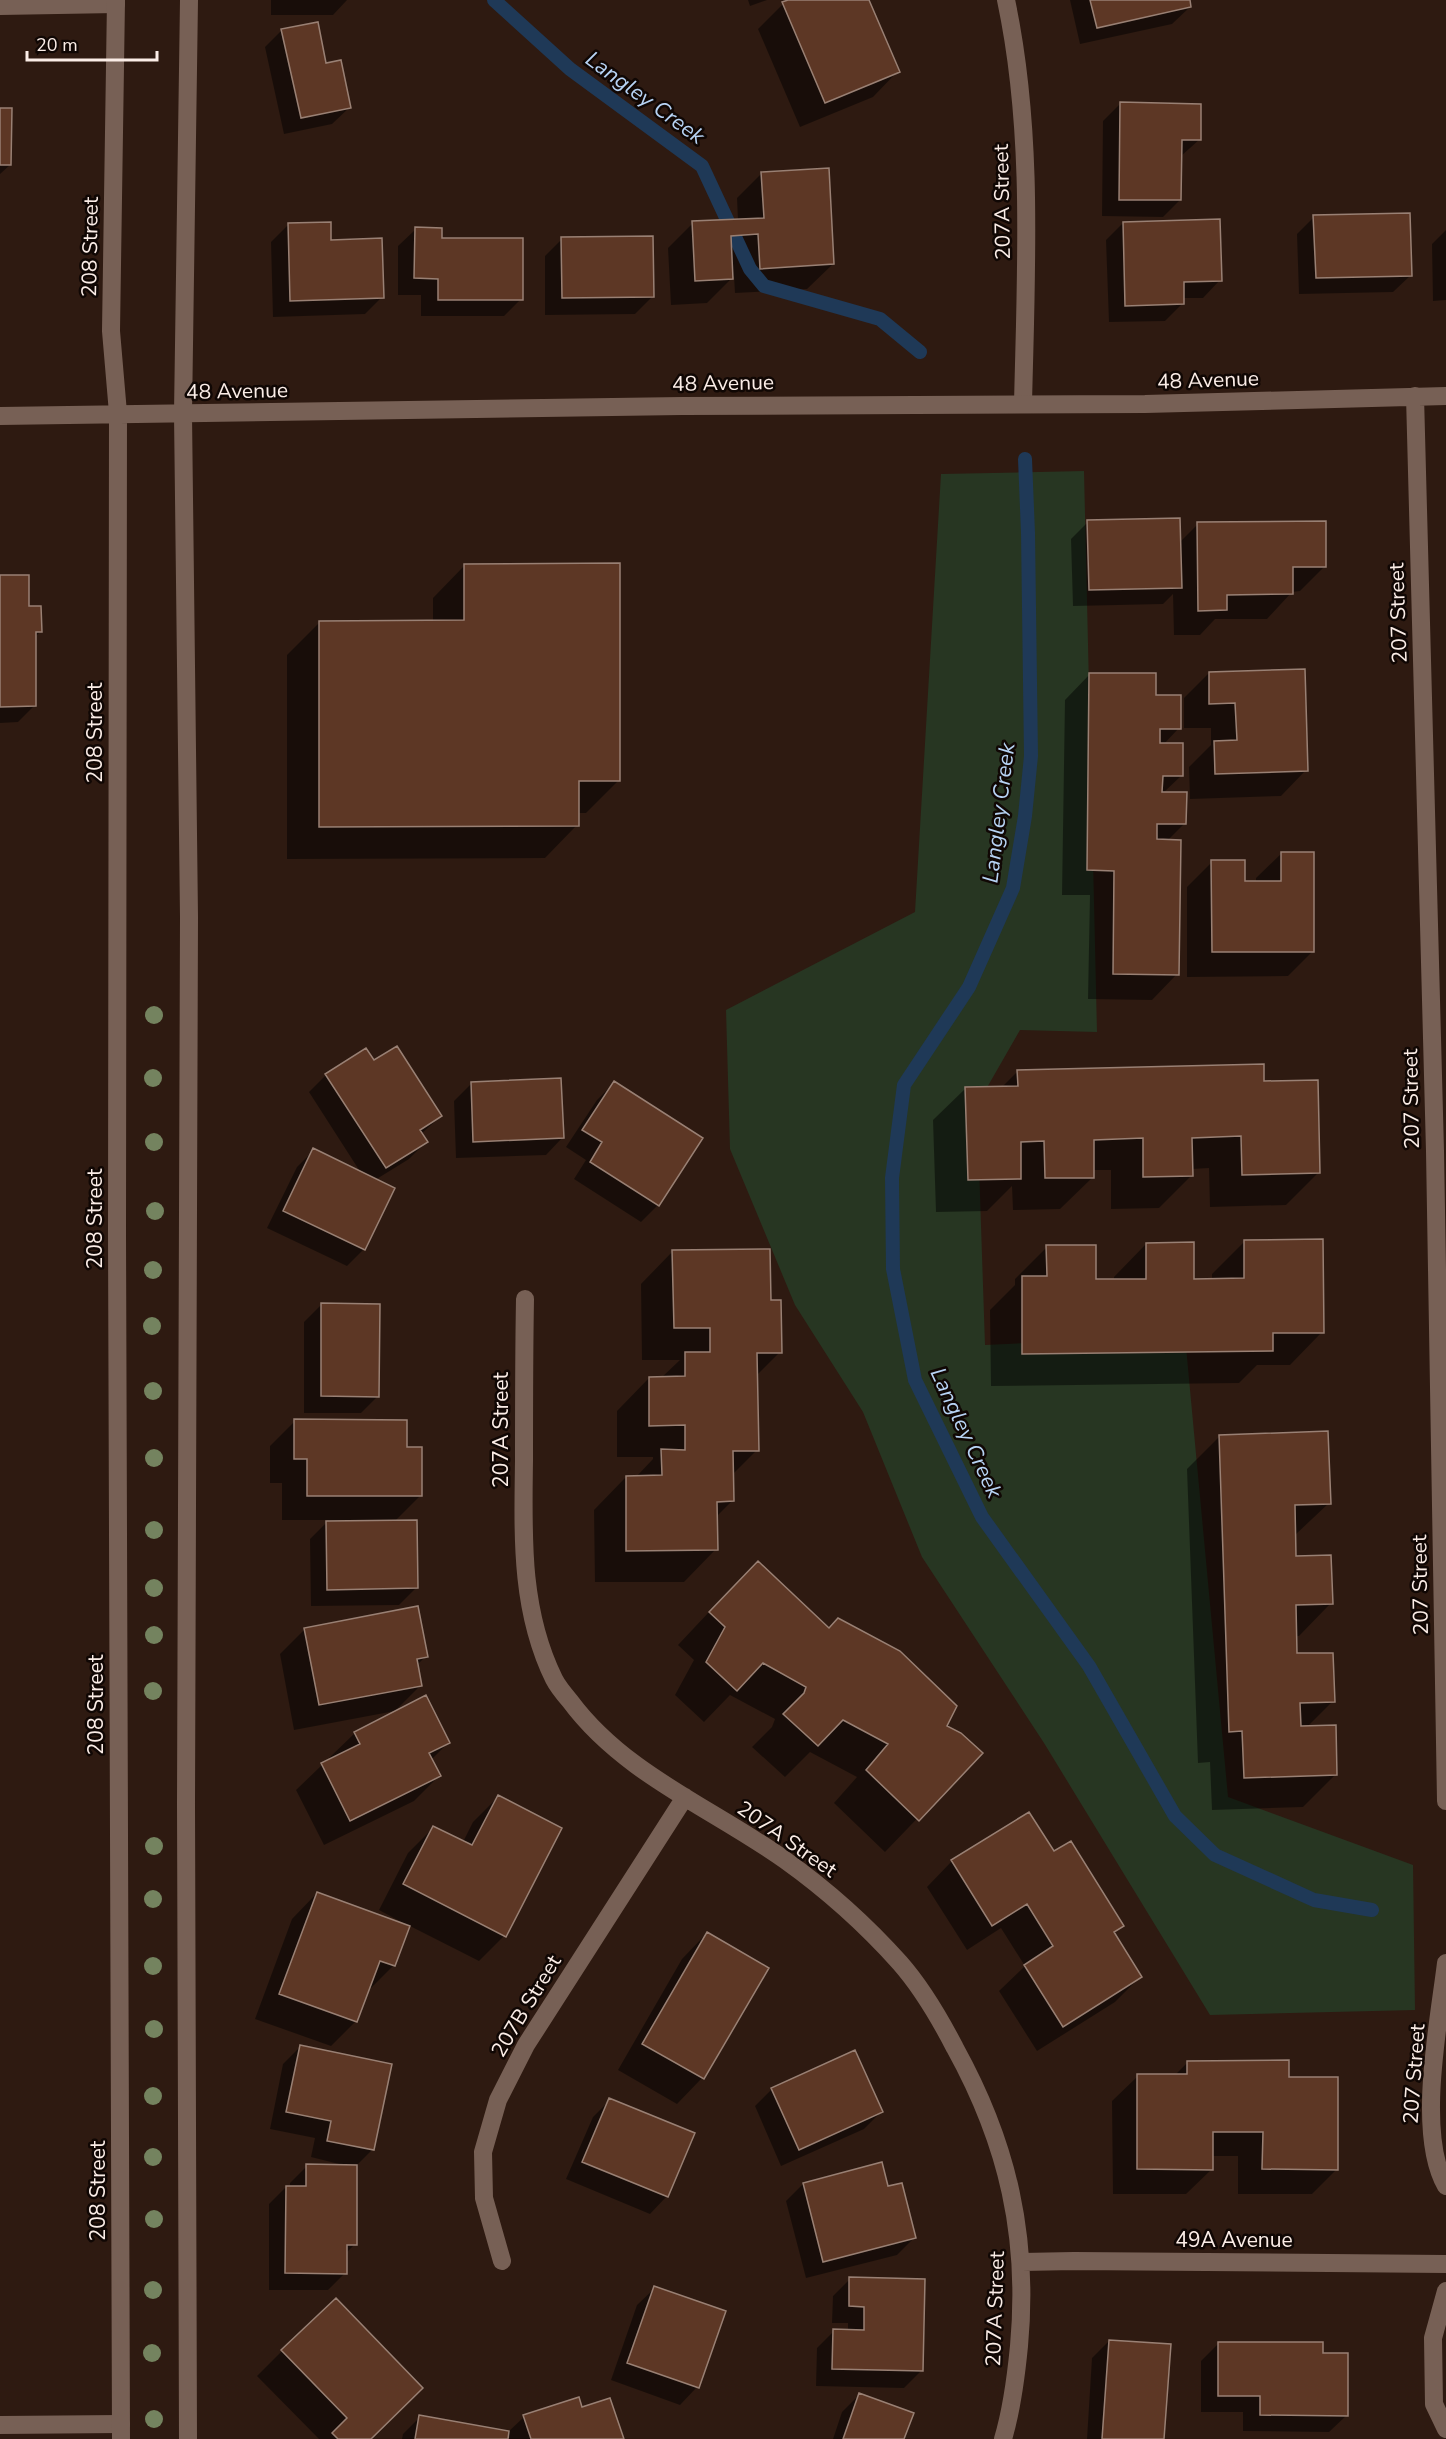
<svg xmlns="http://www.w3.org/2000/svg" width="1446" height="2439" viewBox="0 0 1446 2439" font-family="'Nunito Sans',sans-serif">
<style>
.green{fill:#273622}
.shadow{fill:#0007}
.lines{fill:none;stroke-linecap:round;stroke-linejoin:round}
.stream{stroke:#1f3957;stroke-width:14}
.building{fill:#5d3725;stroke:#998074;stroke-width:1.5}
.street{stroke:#776055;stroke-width:18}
.secondary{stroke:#776055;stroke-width:18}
.tree{fill:#74835f}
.labels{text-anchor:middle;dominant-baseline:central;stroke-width:5;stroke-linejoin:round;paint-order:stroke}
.street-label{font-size:21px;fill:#fbede7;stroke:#100704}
.water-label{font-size:22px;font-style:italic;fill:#b7d3f4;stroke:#100704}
</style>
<rect width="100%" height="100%" fill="#2e1a11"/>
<path class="green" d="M1084 471 1097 1032 1020 1030 977 1105 985 1345 1185 1336 1228 1797 1413 1865 1415 2010 1210 2015 1044 1743 922 1557 863 1412 795 1305 730 1149 726 1010 915 912 941 474Z"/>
<path class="shadow" d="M271 0H347L333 15H271Z
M748 0H767L750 6Z
M792 0H867L898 71 873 97 800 127 758 29 783 4Z
M1070 0H1188L1190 7 1172 24 1080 44Z
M282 30 325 65 350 107 332 124 284 134 265 47Z
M1120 104 1200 139 1180 157V200L1163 217 1102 216 1103 121Z
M0 109 10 165 0 174Z
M762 173 833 264 807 289 735 293 734 276 707 303 671 305 668 248 693 223 738 220 737 198Z
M1314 217 1411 275 1393 292 1299 294 1297 234Z
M1123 223 1220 280 1203 298H1182V304L1165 321 1109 322 1106 240Z
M288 225 330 241 382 297 365 314 273 317 271 242Z
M416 229 441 239 521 299 504 316H421V295H398V246Z
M1446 230V300L1433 301 1432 244Z
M562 239 652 297 635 314 545 315V256Z
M1088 522 1179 543 1198 524 1325 566 1300 591 1292 592 1267 619H1215L1200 635H1174L1173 594 1163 604 1073 606 1071 539Z
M465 565 619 780 586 813H577V825L545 858 287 859V655L320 622H433V598Z
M0 577 28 608 40 632 34 638 35 705 18 722 0 723Z
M1209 673 1306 770 1281 796 1190 799 1189 767 1211 745V728H1184V698Z
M1090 674 1154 697 1179 728 1163 745 1181 776 1163 793 1184 824 1167 841 1177 974 1152 1000 1088 999 1090 895H1062L1065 700Z
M1282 853 1313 951 1288 976 1187 977V887L1212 862 1243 882H1256V878Z
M373 1062 441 1116 421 1134 426 1142 409 1159 375 1180 364 1249 347 1266 267 1228 297 1167 314 1150 361 1173 309 1092 326 1075Z
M1018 1071 1263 1083 1319 1172 1286 1205 1210 1207 1209 1168 1192 1169V1175L1159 1208 1111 1209V1170H1093V1177L1060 1209 1013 1210 1012 1186 987 1211 936 1212 933 1120 966 1088 1002 1087Z
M614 1083 658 1205 641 1222 574 1179 586 1160 566 1147 597 1100Z
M471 1084 563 1137 546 1155 456 1158 454 1101Z
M1244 1242 1322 1332 1290 1365H1257L1239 1383 991 1386 990 1310 1015 1285V1279L1047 1247 1095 1280H1114V1277L1146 1244 1193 1281 1212 1280V1274Z
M673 1251 769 1301 780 1352 756 1376 757 1450 732 1475V1501L716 1517V1549L684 1582H595L594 1510 626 1477H636L653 1459V1457H617V1411L649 1378H661L680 1360H642L641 1284Z
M321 1305 378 1396 361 1413H304V1322Z
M295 1421 405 1449 421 1495 394 1522 416 1588 399 1605 311 1606 310 1539 329 1520H282V1483H270V1446Z
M1220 1436 1329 1503 1294 1536 1295 1558 1331 1603 1299 1636H1295L1296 1655 1333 1701 1307 1727 1336 1774 1303 1807 1212 1810 1210 1762 1198 1763 1187 1469Z
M725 1595 829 1630 980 1753 885 1852 834 1803 857 1777 810 1752 785 1777 752 1747 772 1727 775 1719 730 1695 704 1722 675 1695 694 1660 678 1645Z
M305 1629 426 1656 417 1665 421 1685 395 1711 294 1730 280 1654Z
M355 1733 448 1743 431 1760 439 1776 414 1801 324 1845 296 1790 322 1765 331 1760 329 1758Z
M498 1797 559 1828 504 1936 479 1961 408 1925 394 1965 369 1990 356 2021 331 2046 255 2019 292 1919 317 1893 404 1925 405 1924 379 1910 408 1853 434 1827 463 1842 473 1822Z
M1028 1814 1054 1853 1122 1925 1113 1934 1140 1977 1115 2002 1037 2051 999 1991 1025 1966 1001 1928 967 1950 927 1887 952 1861Z
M707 1933 767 1968 702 2078 677 2104 618 2070 682 1959Z
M300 2047 373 2149 356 2166 355 2244 345 2254V2273L328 2290H269V2204L286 2187H290V2183L307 2166H347L311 2157 315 2138 270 2129 283 2064Z
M1188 2062 1287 2079 1337 2169 1312 2194H1238V2156H1212V2169L1186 2194H1113L1112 2101 1138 2076 1175 2075Z
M772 2089 881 2112 864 2129 781 2166 755 2106Z
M610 2100 667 2196 650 2214 566 2179 593 2117Z
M803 2184 887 2188 914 2238 897 2255 806 2278 786 2201Z
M850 2279 921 2371 904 2388 816 2386 817 2348 834 2331H848V2323H832L833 2296Z
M655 2288 724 2312 697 2387 680 2405 611 2380 637 2305Z
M1109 2341 1162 2439H1087L1092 2358Z
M1218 2344 1321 2354 1347 2415 1329 2432 1243 2431V2412H1201V2361Z
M282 2351 370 2439H319L257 2376Z
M859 2395 903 2439H833L842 2412Z
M420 2417 508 2432 524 2417 623 2439H508L507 2435 506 2439H402L403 2434Z"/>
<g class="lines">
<path class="stream" d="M494 0 570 69 702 166 750 269 764 286 880 319 920 352
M1025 459 1028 533 1031 756 1025 816 1013 888 969 987 904 1085 892 1178 893 1269 915 1380 982 1517 1089 1666 1175 1816 1215 1855 1314 1900 1372 1910"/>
</g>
<path class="building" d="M788 0H869L900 72 825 103 782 2Z
M1090 0H1190L1191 7 1097 28Z
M318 22 326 63 341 60 351 108 301 118 281 29Z
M1120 102 1201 104V140H1182L1181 200H1119Z
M0 108H12L11 165H0Z
M829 168 834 264 760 269 758 234 731 236 733 279 695 281 692 221 764 218 761 172Z
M1410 213 1412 276 1316 278 1313 215Z
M1220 219 1222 281 1184 282V304L1125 306 1123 222Z
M331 222V240L382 238 384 298 290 301 288 223Z
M415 227 442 228V238H523V300H438V279L414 278Z
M653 236 654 297 562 298 561 237Z
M1180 518 1182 588 1089 590 1087 520Z
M1326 521V567H1293V594L1227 595V610L1198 611 1197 522Z
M620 563V781H579V826L319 827V621L464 620V564Z
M0 575H29V606H41L42 632H36V706L0 707Z
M1305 669 1308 771 1215 774 1214 741 1237 740 1235 703 1209 704V672Z
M1089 673H1156V695H1181V729H1160V743H1183V776H1163L1162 792H1187L1186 824H1157V839L1181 840 1179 975 1113 974 1114 871 1087 870Z
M1281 852H1314V952H1212L1211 860H1245V881H1281Z
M397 1046 442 1116 420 1130 428 1142 386 1168 325 1074 366 1048 374 1060Z
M1264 1064V1081L1318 1080 1320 1173 1242 1175 1241 1136 1192 1138 1193 1176 1143 1177V1138L1094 1140V1178H1045L1044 1141 1021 1142V1179L968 1180 965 1087 1018 1086 1017 1070Z
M561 1078 564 1138 473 1142 471 1082Z
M614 1081 703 1138 659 1206 590 1162 602 1142 582 1130Z
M313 1148 395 1188 365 1250 283 1211Z
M1323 1239 1324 1333H1273V1351L1022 1354V1276H1047L1046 1245H1096V1279H1146V1243L1194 1242V1279L1244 1278V1240Z
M770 1249 771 1300H781L782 1353H757L759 1451H733L734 1501 717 1502 718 1550 626 1551V1476L662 1475 661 1449 685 1450V1425L649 1426V1377L685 1376V1352H710V1328H674L672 1250Z
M321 1303 380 1304 379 1397 321 1396Z
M294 1419 407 1420V1447H422V1496H307V1459H294Z
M1328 1431 1331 1504 1295 1505 1296 1556 1331 1555 1333 1604 1296 1605 1297 1653H1333L1335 1702 1300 1703 1301 1726 1336 1725 1337 1775 1244 1778 1242 1731 1229 1732 1219 1435Z
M417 1520 418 1588 327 1590 326 1521Z
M758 1561 829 1628 838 1618 900 1651 957 1706 947 1726 961 1733 983 1753 919 1821 866 1770 888 1744 843 1720 818 1746 783 1714 804 1693 806 1687 763 1663 737 1691 706 1662 725 1627 709 1612Z
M418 1606 428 1657 417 1659 422 1686 319 1705 304 1628Z
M426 1695 450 1743 429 1753 441 1776 350 1821 321 1763 360 1744 354 1732Z
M498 1795 562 1828 506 1937 403 1884 433 1826 472 1845Z
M1029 1812 1054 1851 1071 1841 1124 1926 1114 1932 1142 1977 1063 2027 1024 1965 1053 1946 1027 1904 992 1926 951 1860Z
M317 1892 410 1926 395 1966 380 1961 357 2022 279 1994Z
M707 1932 769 1968 704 2079 642 2044Z
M300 2045 392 2064 374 2150 327 2141 331 2121 286 2112Z
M855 2050 883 2112 799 2150 771 2088Z
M1289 2060V2077H1338V2170L1262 2169 1263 2132H1213V2170L1137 2169V2074H1187V2061Z
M609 2098 695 2133 668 2197 582 2162Z
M882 2162 888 2186 902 2183 916 2238 823 2262 803 2183Z
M306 2164 357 2165V2245H347V2274L285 2273 286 2186H306Z
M849 2277 925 2279 923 2371 832 2369 833 2329 864 2330V2307L849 2306Z
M654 2286 726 2311 699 2388 627 2363Z
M336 2298 423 2388 371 2439H338L332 2433 347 2418 281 2350Z
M1109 2340 1171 2344 1164 2439H1102Z
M1218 2342H1323V2353H1348V2416L1260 2415V2396H1218Z
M859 2393 914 2413 904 2439H843Z
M579 2397 582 2407 610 2398 624 2439H531L523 2415Z
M419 2415 509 2431 508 2439H415Z"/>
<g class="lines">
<path class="street" d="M1006 0C1034 132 1026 270 1023 404
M0 6 116 4
M525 1299C524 1353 524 1407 524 1461 523 1535 520 1610 554 1679 558 1687 564 1694 570 1701 624 1774 712 1808 785 1860 827 1890 866 1925 900 1963 922 1988 940 2019 955 2048 1008 2144 1029 2237 1019 2346 1016 2377 1012 2409 1003 2439
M502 2261 484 2198 483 2152 498 2100 526 2045 685 1797
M1022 2262 1074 2261 1446 2264
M0 2425 121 2424"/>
<path class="secondary" d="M116 0 111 331 118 413 117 1232 121 2439
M1415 396 1435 1151 1446 1801
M0 416 682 406 1145 404 1446 396
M1446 1963C1439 2022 1416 2134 1446 2186
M1446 2291 1433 2338 1434 2404 1446 2429
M188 2439 186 1804 189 917 183 414 189 0"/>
</g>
<g class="tree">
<circle cx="154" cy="1015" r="9"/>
<circle cx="153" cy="1078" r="9"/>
<circle cx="154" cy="1142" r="9"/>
<circle cx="155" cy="1211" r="9"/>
<circle cx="153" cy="1270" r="9"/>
<circle cx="152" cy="1326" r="9"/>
<circle cx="153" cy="1391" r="9"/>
<circle cx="154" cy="1458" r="9"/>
<circle cx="154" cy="1530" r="9"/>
<circle cx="154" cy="1588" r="9"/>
<circle cx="154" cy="1635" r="9"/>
<circle cx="153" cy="1691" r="9"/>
<circle cx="154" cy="1846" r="9"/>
<circle cx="153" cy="1899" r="9"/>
<circle cx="153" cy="1966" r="9"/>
<circle cx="154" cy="2029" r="9"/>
<circle cx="153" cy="2096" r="9"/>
<circle cx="153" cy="2157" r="9"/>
<circle cx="154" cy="2219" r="9"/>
<circle cx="153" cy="2290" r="9"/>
<circle cx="152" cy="2353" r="9"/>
<circle cx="154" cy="2419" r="9"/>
</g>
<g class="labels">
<g class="street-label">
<text transform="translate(1002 202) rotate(-91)">207A Street</text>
<text transform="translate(90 247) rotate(-89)">208 Street</text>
<text transform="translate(1208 380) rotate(-2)">48 Avenue</text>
<text transform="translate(723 383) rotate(-1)">48 Avenue</text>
<text transform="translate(237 391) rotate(-1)">48 Avenue</text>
<text transform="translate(1398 613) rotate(-92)">207 Street</text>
<text transform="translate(95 733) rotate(-90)">208 Street</text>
<text transform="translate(1411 1099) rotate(-91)">207 Street</text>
<text transform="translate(95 1219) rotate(-90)">208 Street</text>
<text transform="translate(501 1430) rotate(-90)">207A Street</text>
<text transform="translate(1420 1585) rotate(-91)">207 Street</text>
<text transform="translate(96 1705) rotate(-90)">208 Street</text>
<text transform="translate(787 1839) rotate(35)">207A Street</text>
<text transform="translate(526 2006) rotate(-59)">207B Street</text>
<text transform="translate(1414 2074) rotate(-86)">207 Street</text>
<text transform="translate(98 2191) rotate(-90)">208 Street</text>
<text x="1234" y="2240">49A Avenue</text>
<text transform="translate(995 2309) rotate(-88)">207A Street</text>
</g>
<g class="water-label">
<text transform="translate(645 98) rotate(36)">Langley Creek</text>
<text transform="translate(999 813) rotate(-83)">Langley Creek</text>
<text transform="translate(966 1433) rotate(65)">Langley Creek</text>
</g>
</g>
<path d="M27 51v9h130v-9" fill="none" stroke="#fbede7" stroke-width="3"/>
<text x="36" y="51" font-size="18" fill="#fbede7" stroke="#100704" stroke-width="4.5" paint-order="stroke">20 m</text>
</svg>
